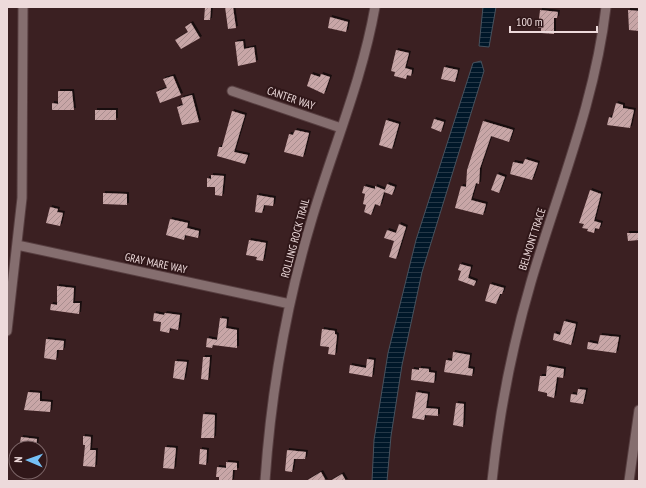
<svg xmlns="http://www.w3.org/2000/svg" width="646" height="488" viewBox="0 0 646 488" font-family="'PT Sans Narrow',sans-serif">
<style>
.water{fill:url(#water-rules);stroke:#47525e}
.building{fill:url(#building-hatch);filter:url(#shadow)}
.lines{fill:none;stroke-linecap:round;stroke-linejoin:round}
.minor-casing{stroke:#573e40;stroke-width:11}
.minor{stroke:#856e6f;stroke-width:9}
.labels{text-anchor:middle;dominant-baseline:central;stroke-width:4;stroke-linejoin:round;paint-order:stroke}
.street-label{font-size:11px;fill:#eddadb;stroke:#301719}
</style>
<defs>
<pattern id="water-rules" width="6" height="5" patternUnits="userSpaceOnUse"><rect width="6" height="5" fill="#001729"/><path d="M0 2.5h6" fill="none" stroke="#263847"/></pattern>
<pattern id="building-hatch" width="6" height="6" patternUnits="userSpaceOnUse"><rect width="6" height="6" fill="#c8a6a7"/><path d="M-1 1l2-2M0 6l6-6M5 7l2-2" fill="none" stroke="#a88d8e"/></pattern>
<filter id="shadow"><feDropShadow dx="2" dy="-2" stdDeviation="0" flood-color="#0009"/></filter>
</defs>
<rect width="100%" height="100%" fill="#3b2022"/>
<path class="water" d="M483 7H496L489 47 479 46Z
M481 61 484 71 422 272 402 365 391 436 387 481H372L374 440 388 353 416 240 473 63Z"/>
<path class="building" d="M205 7H211L210 20H204Z
M225 7H233L236 28 228 29Z
M540 10 558 12 557 18H554V34L541 33V28H538Z
M628 10 639 11V31L629 30Z
M330 17 348 22 346 32 328 28Z
M191 23 200 38 181 49 175 40 188 32 185 27Z
M243 41 244 49 254 47 256 62 238 66 235 42Z
M396 50 409 53 405 68 412 70 411 76 407 75 406 79 394 76 395 72 391 71Z
M444 67 458 70 455 82 441 79Z
M311 74 320 77 321 74 330 77 324 94 307 86Z
M173 76 181 95 160 103 156 92 167 88 163 79Z
M58 91H72L74 110H52V103L58 104Z
M192 95 199 122 182 125 177 107 183 105 181 98Z
M616 103 623 105V108L634 110 630 128 607 125 609 117 612 118Z
M95 110H116V120H95Z
M232 111 245 115 234 152 248 155 245 164 217 156 219 147H222Z
M434 119 444 122 441 132 431 128Z
M386 120 399 124 392 149 379 145Z
M483 121 513 130 509 142 491 136 480 168 479 184 476 183 471 200 486 204 483 215 455 208 461 186 466 187 467 170Z
M295 130 309 133 303 157 284 152 289 134 293 135Z
M525 159 538 163 532 180 510 174 513 162 523 164Z
M497 174 505 177 499 193 491 190Z
M211 175 224 176 222 196 215 195V187H207V178L211 179Z
M387 184 395 187 392 195 384 192 380 206 375 204 371 215 364 212 366 205 363 204 365 194 362 193 364 186 375 189V186L385 190Z
M590 190 601 194 594 221 601 223 599 229 595 228 594 233 587 231 588 229 582 228 584 224 579 223Z
M103 193 127 194V205L103 204Z
M257 195 274 198 273 206 264 205 262 213 255 212Z
M50 207 58 209 57 212 63 213 60 226 46 223Z
M170 219 188 223 187 228 199 231 198 238 185 235 184 240 166 235Z
M399 224 406 227 396 259 389 257 394 241 384 238 387 230 396 233Z
M627 233H639V240L628 241Z
M249 240 266 243 263 261 256 260 257 257 246 255Z
M460 264 471 267 468 278 476 281 474 286 458 280 461 271 458 270Z
M490 284 504 288 502 294H500L496 304 485 301Z
M57 286 74 288 73 303H80L79 314 50 310 51 304 57 305Z
M154 313 164 315 165 313 180 315 178 330 170 328 169 333 160 331 161 322 153 321Z
M220 318 227 319 226 328 237 330V348L213 345 212 348 206 347 207 338 217 340Z
M564 321 576 324 571 345 553 340 554 333 560 335Z
M322 329 335 331V334L337 335 335 355 328 354 329 347 320 346Z
M600 335 619 337 616 353 587 349 588 342 598 344Z
M46 339 64 341 63 350H57L56 360 44 358Z
M453 352 470 355 468 368 473 369 472 376 444 372 446 360 452 361Z
M203 357H210L208 380 201 379Z
M367 359 374 360 372 377 349 373 350 365 366 368Z
M175 361 187 362 184 380 173 378Z
M547 366 564 369 563 378 557 377 554 398 547 396V393L538 391 540 376H546Z
M419 368 429 369V372L435 373 434 383 411 380 412 369 419 370Z
M578 389 586 390 583 404 570 402 571 394 577 395Z
M28 392 40 393V401L51 402 50 412 24 410Z
M416 392 428 394 426 408 438 409V416L425 415 424 420 412 418Z
M456 403 464 404 463 427 453 425Z
M203 414 215 415 214 438H201Z
M83 436 91 437 90 450H96L95 467 83 466 85 445H83Z
M21 437 37 439 36 448H19Z
M165 447 176 448 174 469 163 468Z
M200 449 207 450 206 465 199 464Z
M287 450 306 452 305 459H294L292 472 285 471Z
M226 462 237 463V470H233L232 481H219V477H216L217 467 226 468Z
M321 472 326 481H306Z
M342 474 346 481H330Z"/>
<g class="lines">
<g class="minor-casing">
<path id="minor" d="M232 91 341 128
M17 245 290 304
M7 331 22 198 23 7
M265 481C271 393 286 306 311 222 332 150 362 81 375 7
M492 481C499 414 512 347 531 282 558 190 595 102 606 7
M629 481 639 410"/>
</g>
<use href="#minor" class="minor"/>
</g>
<g class="labels">
<g class="street-label">
<text transform="translate(291 98) rotate(19)">CANTER WAY</text>
<text transform="translate(295 238) rotate(-75)">ROLLING ROCK TRAIL</text>
<text transform="translate(532 239) rotate(-72)">BELMONT TRACE</text>
<text transform="translate(156 263) rotate(12)">GRAY MARE WAY</text>
</g>
</g>
<rect width="646" height="488" fill="none" stroke="#eddadb" stroke-width="16"/>
<g transform="translate(28 460) rotate(272)"><circle r="19" fill="#301719" stroke="#7c6567"/>
<path d="M0-3L7 15L0 10L-7 15Z" fill="#75c0f6"/>
<text y="-6" font-size="11" font-weight="bold" text-anchor="middle" fill="#eddadb">N</text>
</g>
<path d="M510 26v6h87v-6" fill="none" stroke="#eddadb" stroke-width="2"/>
<text x="516" y="26" font-size="12" fill="#eddadb" stroke="#301719" stroke-width="3" paint-order="stroke">100 m</text>
</svg>
